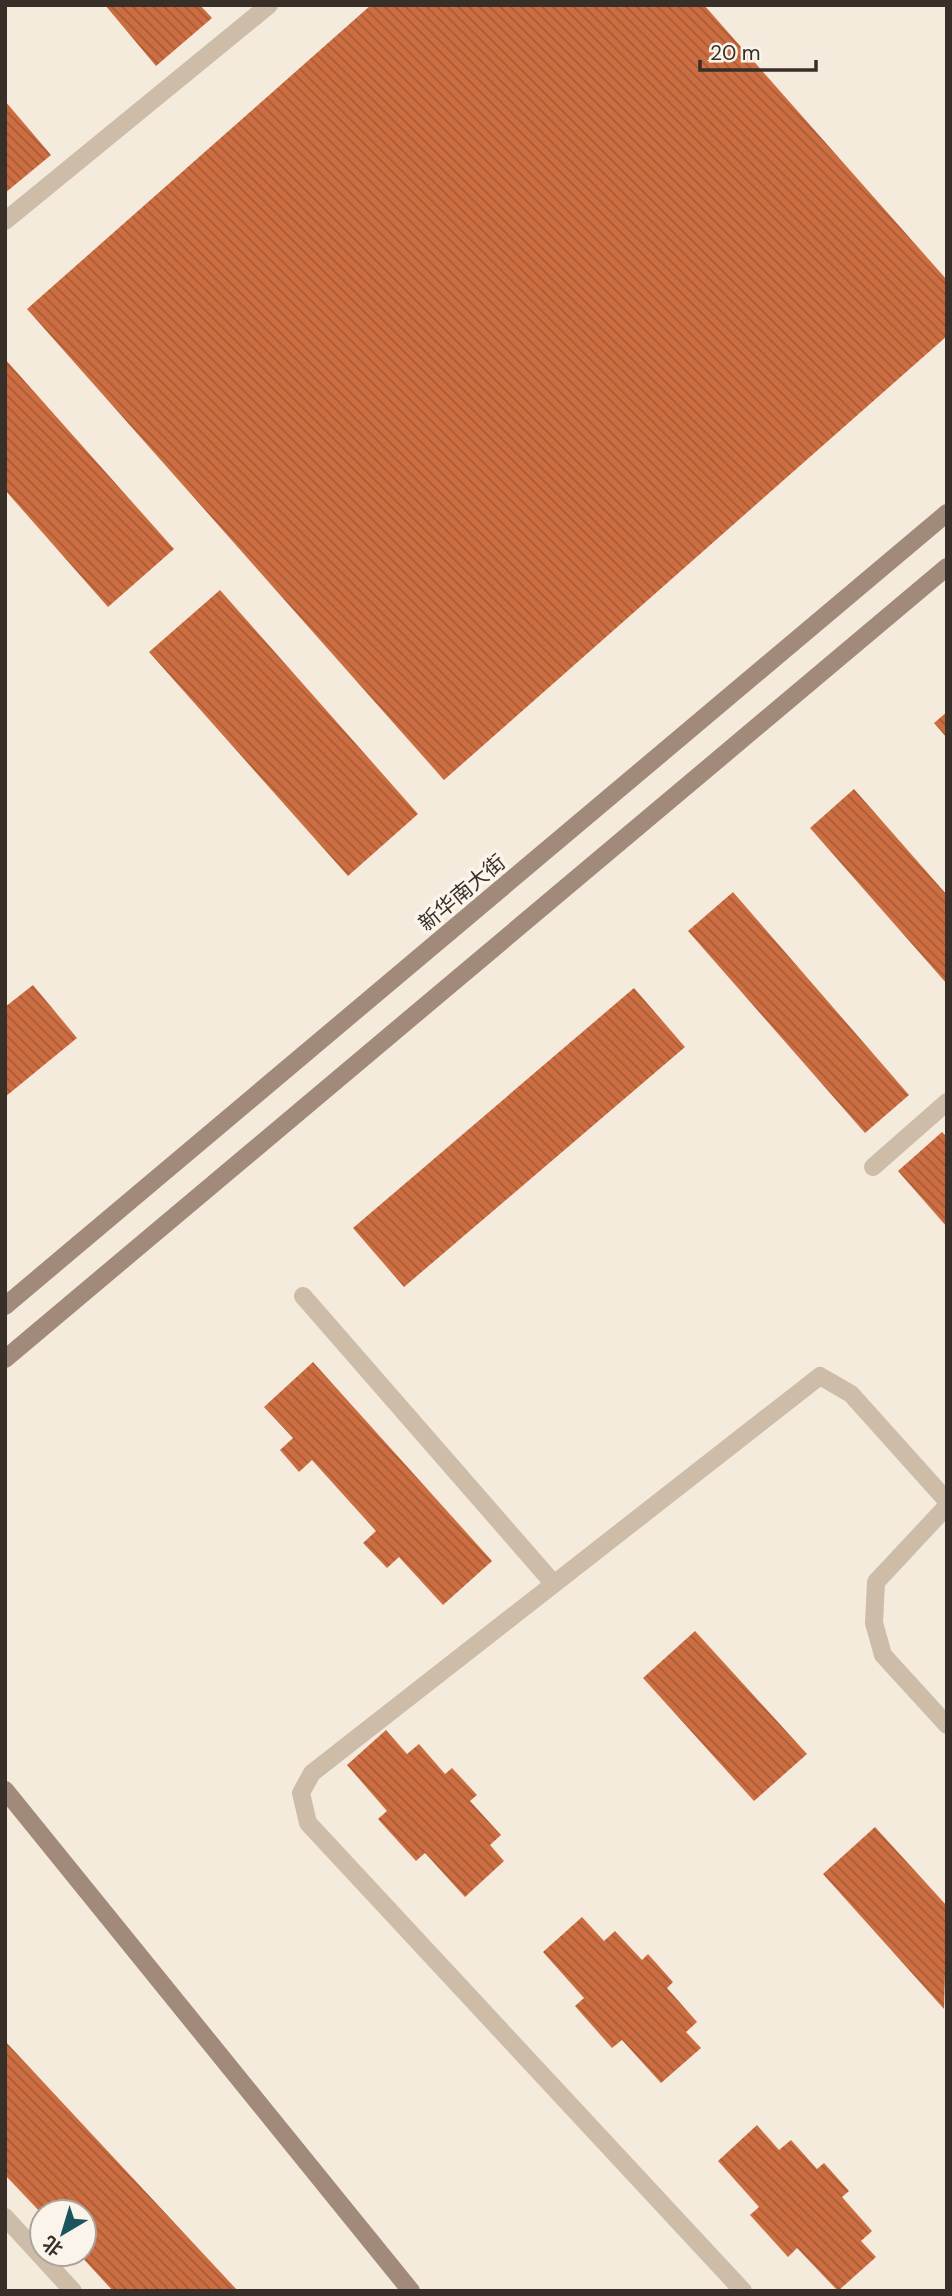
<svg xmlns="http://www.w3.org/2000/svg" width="952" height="2296" viewBox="0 0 952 2296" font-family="'DM Sans','Noto Sans SC',sans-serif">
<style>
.building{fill:url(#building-back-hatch)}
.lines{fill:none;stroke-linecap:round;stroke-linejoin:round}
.lane{stroke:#cdbca8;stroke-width:18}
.secondary{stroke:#a18a79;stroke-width:18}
.labels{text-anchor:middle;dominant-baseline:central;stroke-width:7;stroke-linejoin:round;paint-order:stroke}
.street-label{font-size:21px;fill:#392f29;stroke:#fbf4ea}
</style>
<defs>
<pattern id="building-back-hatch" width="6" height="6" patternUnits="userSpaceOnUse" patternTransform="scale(1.75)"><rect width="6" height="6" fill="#cd6e42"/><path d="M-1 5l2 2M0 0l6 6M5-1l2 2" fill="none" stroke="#a75b37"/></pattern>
</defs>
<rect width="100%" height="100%" fill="#f4ebdd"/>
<path class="building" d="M105 5H200L212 18 156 66Z
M371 5H704L947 280V336L444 780 27 309Z
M5 101 51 155 5 193Z
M5 359 174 549 108 607 5 490Z
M220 590 418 814 348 876 149 652Z
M947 712V738L934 723Z
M854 789 947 895V984L810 828Z
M733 892 909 1095 865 1133 688 931Z
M33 985 77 1038 5 1097V1007Z
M634 988 685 1047 404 1287 353 1228Z
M942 1132 947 1137V1227L898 1171Z
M313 1362 492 1561 443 1605 399 1557 387 1568 363 1543 376 1531 312 1460 299 1472 280 1450 293 1438 264 1407Z
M695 1631 807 1754 754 1801 643 1678Z
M386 1730 407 1754 419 1744 445 1774 452 1768 477 1795 470 1801 501 1835 490 1845 504 1861 465 1897 425 1853 416 1861 378 1819 387 1811 347 1765Z
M875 1827 947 1906 944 2009 823 1874Z
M582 1917 604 1941 615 1931 642 1960 648 1954 673 1982 667 1988 697 2022 686 2032 701 2048 661 2083 622 2040 612 2048 575 2006 584 1998 543 1952Z
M5 2041 238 2291H113L79 2254H84V2212L42 2214 5 2175Z
M757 2125 779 2150 791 2140 817 2169 824 2163 849 2191 842 2197 872 2231 861 2241 876 2257 838 2291 797 2248 788 2257 750 2215 759 2207 718 2161Z"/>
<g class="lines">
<path class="lane" d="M5 221 269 5
M873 1167 947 1102
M303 1296 554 1584
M947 1506 876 1582 874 1623 883 1655 947 1725
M5 2217 73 2291
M743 2291 308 1823 301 1793 312 1773 820 1376 851 1394 947 1501"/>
<path class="secondary" d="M5 1306 947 513
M5 1359 947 567
M5 1790 411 2291"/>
</g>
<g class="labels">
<g class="street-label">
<text transform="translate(462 893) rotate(-40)">新华南大街</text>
</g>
</g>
<rect width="952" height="2296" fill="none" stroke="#392f29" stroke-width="14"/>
<g transform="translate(63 2233) rotate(218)"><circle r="33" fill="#fbf4ea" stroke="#ada59d" stroke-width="2"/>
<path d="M0-5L12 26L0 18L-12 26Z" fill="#1b545d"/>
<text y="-10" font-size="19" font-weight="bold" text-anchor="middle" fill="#392f29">北</text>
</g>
<path d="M700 60v10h116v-10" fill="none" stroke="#392f29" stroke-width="3.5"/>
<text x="710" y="60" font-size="21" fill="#392f29" stroke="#fbf4ea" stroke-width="5" paint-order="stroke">20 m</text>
</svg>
